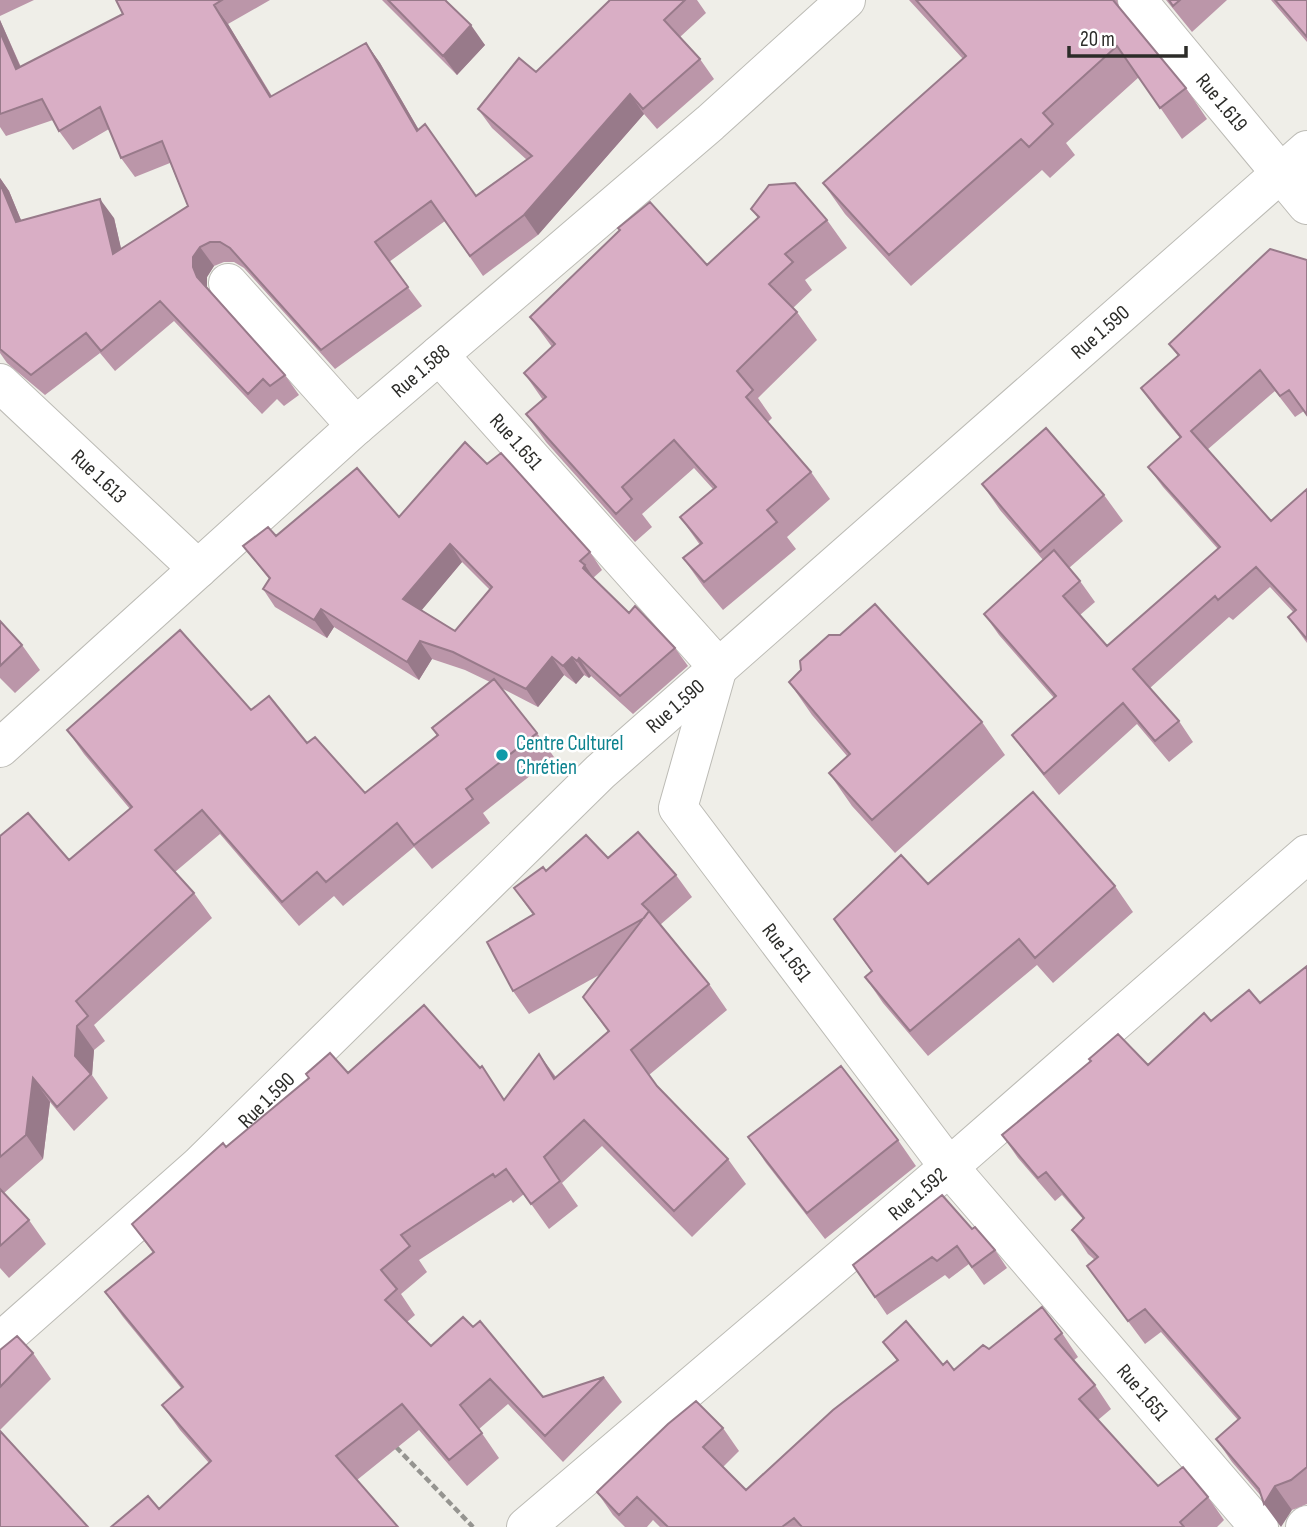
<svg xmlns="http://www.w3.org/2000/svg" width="1307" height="1527" viewBox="0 0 1307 1527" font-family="'Sofia Sans Condensed',sans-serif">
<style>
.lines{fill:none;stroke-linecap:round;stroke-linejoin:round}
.minor-casing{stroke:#bcbbb5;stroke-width:40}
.path{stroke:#959490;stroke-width:4.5;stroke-dasharray:7 3.5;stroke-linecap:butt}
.minor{stroke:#fff;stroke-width:38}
.wall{fill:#bb96a9;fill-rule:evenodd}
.shaded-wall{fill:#987a8a}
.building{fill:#d9aec5;stroke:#987a8a;stroke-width:2;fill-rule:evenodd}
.culture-dot{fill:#0f9aa8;stroke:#fff;stroke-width:2.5}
.labels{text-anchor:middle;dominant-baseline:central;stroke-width:5;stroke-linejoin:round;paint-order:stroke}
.street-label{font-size:21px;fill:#2c2c29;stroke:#fff}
.culture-label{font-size:21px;fill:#0d838f;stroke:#fff;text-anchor:start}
</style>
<rect width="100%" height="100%" fill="#efeee8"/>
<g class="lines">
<g class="minor-casing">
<g id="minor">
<path id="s1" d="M1137 0 1307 205"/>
<path d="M228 283 356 426"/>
<path id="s2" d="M439 355 718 667 678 808 949 1167 1259 1527"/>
<path id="s3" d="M0 383 198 569"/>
<path id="s4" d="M0 748 356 426 710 123 846 0"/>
<path id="s5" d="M0 1342 199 1166 600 772 1307 150"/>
<path id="s6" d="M526 1527 949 1167 1307 854"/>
<path d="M1305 1527 1307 1525"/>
</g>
</g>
<path class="path" d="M396 1447 473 1527"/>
<use href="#minor" class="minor"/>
</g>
<path class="wall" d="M0 0H34L0 16Z
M116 0H270L228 24 272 96 366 43 380 63 419 130 476 196 527 160 492 128 478 109 536 72 610 0H697L706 13 680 37 700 59 714 79 657 129 644 114 538 235 483 276 445 221 389 262 422 306 335 369 244 268 234 262H224L214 266 207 277V287L285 375 299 395 284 406 277 399 262 414 174 321 115 371 100 353 45 395 7 363 0 353V178L9 191 21 220 114 218 121 249 188 206 170 163 135 177 121 158 109 129 73 150 59 131 53 120 6 136 0 127V20L21 67 123 14Z
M382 0H447L446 1 485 45 457 75Z
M909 0H1117L1119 7 1186 88 1207 119 1182 139 1139 77 1066 143 1075 155 1050 178 1042 170 911 286 845 214 823 183 963 59Z
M1166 0H1227L1192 32Z
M1271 0H1307V42Z
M751 209 827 220 847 248 805 280 812 290 793 308 797 312 817 340 758 398 772 418 768 422 811 472 830 499 787 537 796 549 723 610 703 586 683 558 700 545 680 517 713 489 694 468 642 514 652 527 635 542 546 442 526 414 543 400 524 373 552 347 530 317 707 265 758 218Z
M1270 249 1304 411 1295 417 1275 391 1207 450 1271 521 1307 489V643L1288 617 1294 613 1270 587 1233 620 1229 617 1150 688 1179 721 1193 742 1169 762 1137 724 1059 795 1027 755 1012 735 1054 698 999 635 984 614 1043 560 1000 510 982 484 1104 495 1123 521 1069 568 1080 581 1095 602 1080 615 1107 646 1218 549 1163 487 1148 467 1180 438 1156 409 1141 388 1178 356 1169 344Z
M487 464 590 552 602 570 593 578 629 613 675 648 688 666 633 714 591 676 589 678 584 675 576 684 564 675 538 707 501 688 537 733 554 757 483 813 490 823 432 869 414 847 343 906 334 896 299 926 220 834 175 872 194 893 212 918 94 1025 105 1041 94 1050 92 1075 108 1098 74 1131 50 1102 43 1159 4 1193 29 1220 46 1244 9 1278 0 1268V836L69 860 130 809 84 754 67 730 251 710 307 743 365 793 437 736 432 728 490 682 465 670 432 659 419 680 334 627 327 638 275 607 263 589 269 579 243 546 276 536 399 517ZM462 562 490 590 455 631 421 610Z
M0 621 22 645 40 670 15 693 0 678Z
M801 670 982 722 1005 755 895 853 852 806 829 773 847 756 812 715 789 682Z
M608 858 676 875 692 897 660 925 709 984 727 1010 649 1075 657 1086 728 1159 746 1184 692 1237 602 1146 562 1183 578 1206 549 1229 524 1194 513 1203 511 1200 419 1260 427 1272 401 1294 415 1315 407 1322 431 1346 543 1397 604 1377 622 1402 563 1462 508 1404 479 1429 499 1458 467 1486 419 1430 357 1480 159 1509 209 1463 180 1430 162 1405 181 1388 123 1317 105 1292 153 1253 132 1224 226 1147 348 1073 505 1099 539 1054 556 1077 608 1032 583 997 601 974 529 1014 513 991 533 915 514 888 546 871Z
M928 884 1115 886 1133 912 1053 983 1037 965 928 1056 883 1003 865 977 872 972 834 919Z
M1307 966V1504L1292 1510 1261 1496 1232 1462 1216 1439 1238 1420 1161 1332 1145 1344 1087 1266 1095 1260 1088 1254 1072 1230 1083 1219 1062 1195 1055 1201 1018 1158 1002 1135 1148 1065 1211 1021 1260 1003Z
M748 1137 898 1140 916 1166 825 1239 766 1163Z
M972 1229 995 1250 1007 1268 984 1285 969 1264 949 1279 945 1275 887 1315 853 1265Z
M1062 1333 1078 1357 1073 1361 1095 1385 1111 1409 1098 1420 1158 1486 1208 1497 1224 1520 1217 1527H660L653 1520 647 1527H625L613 1515 597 1492 723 1428 739 1451 723 1467 746 1490 897 1361 883 1342 954 1370 989 1349Z
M0 1350 33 1353 51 1379 0 1430Z"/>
<path class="shaded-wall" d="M214 5 228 24 284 117 270 97Z
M0 20 30 89 16 69 0 32Z
M471 25 485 45 457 75 443 56Z
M366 43 380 63 431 151 417 131Z
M630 94 644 114 538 235 524 215Z
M0 178 9 191 30 242 16 222 0 183Z
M100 199 114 218 127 274 113 254Z
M200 247 214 266 207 277V287L197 277 193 267V257Z
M450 544 462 562 416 617 403 599Z
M585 565 597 583 583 568Z
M321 609 334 627 327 638 314 620Z
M420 641 432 659 419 680 407 662Z
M552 657 564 675 538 707 526 689Z
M572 657 584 675 576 684 563 666Z
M579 658 591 676 589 678 577 661Z
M77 1026 94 1050 92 1075 75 1056Z
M539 1054 557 1080 554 1079Z
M33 1078 50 1102 43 1159 26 1135Z
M1275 1486 1292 1510 1281 1527 1264 1504Z"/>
<path class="building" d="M116 0H222L214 5 270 97 366 43 417 131 425 124 476 196 532 156 478 109 519 58 536 72 610 0H685L664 20 700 59 643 109 630 94 524 215 470 256 431 201 375 242 408 287 321 350 230 248 220 242H210L200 247 193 257V267L197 277 285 375 270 386 263 379 248 394 160 301 101 351 86 333 31 375 0 349V183L16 222 100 199 113 254 188 206 162 141 121 158 100 107 59 131 42 99 0 114V32L16 69 123 14Z
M388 0H445L471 25 443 56Z
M916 0H1113L1186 88 1160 108 1117 46 1043 113 1053 124 1029 147 1021 139 889 255 823 183 966 56Z
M1169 0H1180L1173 6Z
M1275 0H1307V37Z
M795 183 827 220 785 254 793 262 769 284 797 312 737 371 753 390 746 397 811 472 767 510 777 522 704 582 683 558 702 543 680 517 716 487 674 440 622 487 632 499 616 514 526 414 546 397 524 373 555 344 530 317 620 230 618 228 650 202 707 265 759 217 751 209 769 185Z
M1270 249 1307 260V415L1289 390 1280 396 1260 370 1191 431 1271 521 1307 489V639L1288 617 1296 610 1256 567 1218 600 1215 596 1133 669 1179 721 1155 741 1123 703 1044 774 1012 735 1056 696 984 614 1054 550 1080 581 1063 596 1107 646 1220 547 1148 467 1181 437 1141 388 1179 355 1169 344Z
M1046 428 1104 495 1040 552 982 484Z
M465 442 487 464 501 453 590 552 580 561 585 565 583 568 629 613 635 606 675 648 620 696 579 658 577 661 572 657 563 666 552 657 526 689 453 652 420 641 407 662 321 609 314 620 263 589 270 578 243 546 268 527 276 536 357 468 399 517ZM450 544 492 587 455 631 403 599Z
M875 604 982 722 872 820 829 773 850 754 789 682 801 670 800 661 829 635H840Z
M0 621 22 645 0 666Z
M180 630 251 710 269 696 307 743 315 737 365 793 438 735 432 728 494 679 537 733 466 789 473 799 414 845 397 823 326 882 317 872 282 902 202 810 155 850 194 893 76 1001 88 1016 77 1026 75 1056 91 1074 57 1107 33 1078 26 1135 0 1157V836L28 813 69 860 132 807 67 730Z
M1033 792 1115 886 1035 958 1019 939 910 1031 865 977 872 971 834 919 901 855 928 884Z
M638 832 676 875 642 904 649 911 644 918 513 991 487 942 534 914 514 888 543 867 546 871 586 835 608 858Z
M649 911 709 984 631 1050 657 1086 728 1159 674 1211 584 1120 544 1157 560 1181 531 1204 506 1169 495 1177 493 1174 401 1235 410 1246 381 1270 397 1289 385 1300 431 1346 463 1317 473 1327 480 1321 543 1397 604 1377 545 1436 490 1379 460 1405 482 1433 449 1460 402 1404 336 1456 398 1527H111L148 1496 159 1509 211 1461 162 1405 183 1387 105 1292 154 1252 132 1224 223 1143 226 1147 309 1078 306 1074 330 1053 348 1073 424 1005 480 1068 482 1066 504 1100 539 1054 554 1079 609 1031 583 997Z
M1307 966V1467L1291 1480 1275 1486 1264 1504 1259 1489 1216 1439 1240 1418 1145 1309 1128 1321 1087 1266 1098 1257 1072 1230 1084 1218 1046 1172 1038 1178 1002 1135 1091 1061 1089 1059 1118 1034 1148 1065 1204 1013 1211 1021 1249 990 1260 1003Z
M841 1066 898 1140 807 1213 748 1137Z
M0 1189 29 1220 0 1246Z
M942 1195 972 1229 975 1227 995 1250 972 1267 957 1246 937 1261 932 1257 875 1297 853 1265Z
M1042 1307 1062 1333 1055 1339 1095 1385 1079 1399 1158 1486 1183 1467 1208 1497 1180 1522 1184 1527H802L794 1518 782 1527H668L637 1497 619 1515 597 1492 668 1424 696 1401 723 1428 703 1447 746 1490 833 1410 898 1360 883 1342 906 1321 943 1365 947 1361 954 1370 983 1345 989 1349Z
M17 1336 33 1353 0 1387V1350Z
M0 1431 88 1527H0Z"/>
<circle class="culture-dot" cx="502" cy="755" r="7"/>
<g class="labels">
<g class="street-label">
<text stroke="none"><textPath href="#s1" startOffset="133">Rue 1.619</textPath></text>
<text stroke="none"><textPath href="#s5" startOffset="1494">Rue 1.590</textPath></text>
<text stroke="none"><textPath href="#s4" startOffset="565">Rue 1.588</textPath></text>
<text stroke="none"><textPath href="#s2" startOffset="116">Rue 1.651</textPath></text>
<text stroke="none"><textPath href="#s3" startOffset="136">Rue 1.613</textPath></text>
<text stroke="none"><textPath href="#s5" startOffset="928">Rue 1.590</textPath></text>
<text stroke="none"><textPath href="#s2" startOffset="746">Rue 1.651</textPath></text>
<text stroke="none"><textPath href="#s5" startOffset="360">Rue 1.590</textPath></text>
<text stroke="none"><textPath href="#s6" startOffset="514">Rue 1.592</textPath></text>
<text stroke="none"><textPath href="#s2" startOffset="1312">Rue 1.651</textPath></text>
</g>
<g class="culture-label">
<text x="516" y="743">Centre Culturel<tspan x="516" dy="24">Chrétien</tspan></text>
</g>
</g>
<path d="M1069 46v10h117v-10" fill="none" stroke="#2c2c29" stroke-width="3.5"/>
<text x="1080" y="46" font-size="21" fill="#2c2c29" stroke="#ffffff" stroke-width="5" paint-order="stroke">20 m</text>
</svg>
